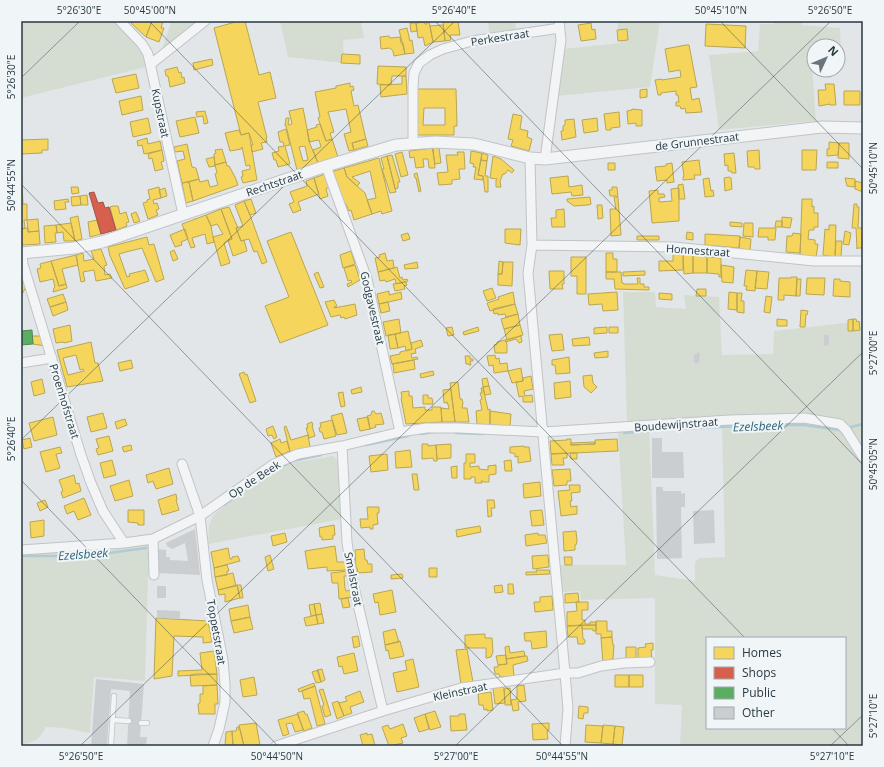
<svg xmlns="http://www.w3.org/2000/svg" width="884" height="767" viewBox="0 0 884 767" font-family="'Open Sans',sans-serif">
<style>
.green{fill:#d5ddd3;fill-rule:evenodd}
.homes{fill:#f6d55c;stroke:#b8a654;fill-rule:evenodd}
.shops{fill:#d6604d;stroke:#a2544a}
.public{fill:#5aae61;stroke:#4b8b58}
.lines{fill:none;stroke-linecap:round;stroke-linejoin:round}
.stream{stroke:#afcbd4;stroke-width:2.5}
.building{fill:#cbced0}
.service-casing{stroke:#c0c4c6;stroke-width:6}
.minor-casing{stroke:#c0c4c6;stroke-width:11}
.tertiary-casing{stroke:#c0c4c6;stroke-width:13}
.service{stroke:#f2f4f5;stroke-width:4.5}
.minor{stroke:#f2f4f5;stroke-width:9}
.tertiary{stroke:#f2f4f5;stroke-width:11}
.ticks{fill:none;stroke:#283943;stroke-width:1;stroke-opacity:0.45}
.labels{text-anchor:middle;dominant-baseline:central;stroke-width:4;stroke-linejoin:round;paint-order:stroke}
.street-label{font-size:11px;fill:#283943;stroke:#f0f5f7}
.water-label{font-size:12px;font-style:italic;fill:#2f6379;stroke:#f0f5f7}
.neatline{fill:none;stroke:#283943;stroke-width:1.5}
.ticks-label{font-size:10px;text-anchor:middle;fill:#283943}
</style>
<rect width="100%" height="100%" fill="#e2e6e8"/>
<path class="green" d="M21 21H115L141 50 146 67 21 98Z
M168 21H201L163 52 162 49 171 23Z
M280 21H361L364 38 343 40 344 63 288 57Z
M488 21H515L516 29 489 33Z
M617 21H660L650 87 557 96 563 49 620 43Z
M775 21H802V25L840 28 841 52 838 51V46H814V51H811L816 121 719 130 709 55 758 51 760 24H774Z
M623 292H655L656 307 686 309 684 295 719 297 722 355 773 354 774 331 863 321V746L680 745 682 705 655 704V598L581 600 580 591 562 592 560 565H626L618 430 649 428 655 575 695 581V562L699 558 725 557 722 424 791 421 847 426 849 424 829 417 775 415 627 423ZM707 638H845V728H707Z
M333 456 338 462 342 519 208 544 209 525 213 516 224 506 275 470 293 463Z
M149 544 145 681 94 677 90 733 64 728 46 727C39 740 36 741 21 745V553L96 551Z"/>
<path class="homes" d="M133 21H152L146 37 131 23Z
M152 21H163L161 28H164L159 42 146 37Z
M239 21H245L259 75 270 72 276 98 258 102 267 138H266L267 142 261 143 263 149 252 152 251 145H253L249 133 241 135 214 28Z
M427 21H429L433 42 425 46 423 37 418 38 416 23 424 22 425 24H427Z
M443 21H458L460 35H450L451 40 445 41Z
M410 23H416L417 31 411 32Z
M591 23 592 30 595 29 596 39 581 41 578 25Z
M706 24 746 26 745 48 705 46Z
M443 25 445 41 433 42 430 26Z
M407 28 410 41 412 40 414 53 405 54 399 30Z
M627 29 628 40 618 41 617 30Z
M389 36 390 38 400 37 401 43H403L405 54 394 56 393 51 390 48 381 49 380 37Z
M686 45H689L697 87 690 88 692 100 699 98 702 112 686 113 685 108 681 109 680 106H676V102H679L678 95H676V91L661 93V95H658L655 80 662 79V80L681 77 680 70 669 72 665 49Z
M342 54 360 55V64L341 63Z
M212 59 213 65 194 70 193 63Z
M378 66 406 67V76H392L391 85 377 84Z
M177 67 179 73 181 72 182 78 184 77 185 83 170 87 168 76H166L165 70Z
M136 74 139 88 116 93 112 79Z
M402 76H406L407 94 381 97 380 85 402 84Z
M350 83V87L353 86 354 90 351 91 354 106 358 105 366 139 352 143 354 150 349 151 344 134 351 132 346 109 328 112 334 132 330 133 332 139 326 141 318 118 320 117 315 92 336 88V86Z
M825 84H834L836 105H830V104L819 106 818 90H826Z
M416 89H456L457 126H454V135H417ZM424 108H445V125H423Z
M647 89V97L640 98V90Z
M844 91H860V105H844Z
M141 96 143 110 122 115 119 101Z
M303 108 310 144 318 163 297 170 286 126H285L286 118H289L288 125 292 124 289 111ZM305 146 308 160 303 161 299 147Z
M632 109 642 110V126H636V123L628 124 627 111 632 110Z
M205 111 208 123 204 124 203 116 197 117 196 112Z
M619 112 620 127 611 128V130H606L604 114Z
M513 114 522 116 520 129 528 131 527 137 532 139 529 151 511 146 513 140 508 139Z
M195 117 199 133 180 137 176 121Z
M148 118 151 133 133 137 130 122Z
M597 118 598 131 584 133 582 120Z
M574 119 576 137 562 140 561 131H563V126L565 125V120Z
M320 124 326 141 332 139 338 157 318 163 313 150 321 147 319 140 309 142 307 130 317 127 316 125Z
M286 129 290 145 285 146 290 164 278 167 276 160H274L272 153 279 151 278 147 284 146 283 142H280L278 132Z
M239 130 241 135 249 133 257 180 243 183 241 177 243 176 242 171 250 169V165L246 166 242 147 241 149 230 151 225 133Z
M147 138 148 144 160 141 162 150 144 154 142 145 138 146 137 141Z
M48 139V150H42V153L21 154V140Z
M366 139 368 146 354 150 352 143Z
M829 142 839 143 838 155 827 156V149H829Z
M839 143H849V159L838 158Z
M187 144 192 167 196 168 199 179 182 183 177 161 185 159 183 151 175 152 174 147Z
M432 147 439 148 441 163 435 164Z
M433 148 435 168H429L428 159H423L424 167 416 168 414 157 410 158 409 151Z
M222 149 226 162 215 165 214 154 216 153 215 150Z
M162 150 164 161 161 162 163 169 155 171 152 158 149 159 148 154Z
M759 150 760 169H755L754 167H748L747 151Z
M802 150H817L816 170H802Z
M471 151 482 153 478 175 483 176V180L474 179 476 167H473L474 164 470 163Z
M402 152 408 175 401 177 395 154Z
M457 152H464L465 169H459L460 179 452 180V184L439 185 437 173 448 172 446 155H458Z
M482 153 488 155 487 161 481 160Z
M734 153 736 173H732L731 171H728V165L725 166 724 154Z
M392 155 400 182H398V188L395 189 387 156Z
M387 156 396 192 390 193 382 169H384L381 158Z
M493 156 501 159 514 170 512 173 508 170 505 174H503L500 181 501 187H496V180L497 179 490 178Z
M214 157 215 166 209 167 206 159Z
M379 158 392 211 382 214 381 211 372 214 367 200 376 198 370 171 352 177 360 183 357 186 347 177 344 168Z
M481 160 487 161 485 176H488V192H485L483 176 478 175Z
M699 160 701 175H694L695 179 683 180V177L684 176 682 162Z
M226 162 227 166H229L235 177 238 185 193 201 189 182 199 179 200 182 208 180 210 187 218 185 215 174 217 173 215 165Z
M827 162H838V168H827Z
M608 163H615V170H608Z
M672 163 674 182 667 183V180L657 181 655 167 666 166V164Z
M21 167 23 204H27V220H24L25 228 21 229Z
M344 168 347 177 365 193 372 214 354 220 351 210 349 211 346 204 343 205 331 172Z
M417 173 421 191 419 192 416 178H415L414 174Z
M325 174 329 187 326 189 328 196 320 199 314 178Z
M568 176 569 187 582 185 583 195 572 196 571 192 552 194 550 178Z
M729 177 731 178 732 189 725 191 724 178Z
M314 178 319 194 298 202 301 210 293 213 289 204 294 202 290 192 307 186 306 181Z
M709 178 711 191 713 190 714 196 705 197 703 179Z
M845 178 855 179V187L847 186Z
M855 181 863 183V192L855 189Z
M189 182 193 201 186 203 182 183Z
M683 184 685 199H679L678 185Z
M71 187H78L79 193 72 194Z
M159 187 161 198 153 200 154 204 157 203 159 209 156 210 158 215 148 219 143 203 147 202V200L150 199 148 190Z
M612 187H617L621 235 611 236 610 209H616L614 197H617L616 196H610L609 190H612Z
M165 188 167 196 161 198 159 190Z
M679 188V221L652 223 649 191 657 190H658V194H664L665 197 659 198V202L672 201 671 189Z
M87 195 88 205H81L80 196Z
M80 196 81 205 72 206 71 197Z
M590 197 591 204 588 205 574 206 567 201V199Z
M68 199 69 202H65L66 209 55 210 54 201Z
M251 199 256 213 250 215 244 201Z
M802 199H812V207L814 206V213H818V227H814V230H809L808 239 815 240V244H818L816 257 800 255Z
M244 201 250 215 267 262 262 264 257 251 254 252 249 239 241 241 236 228 243 226 235 205Z
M854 204H857V207H859L858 228H863V248H857V249L856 228H852Z
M597 205H602L603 218 598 219Z
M113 206H118L120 214 126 212 129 222 126 223 127 226 116 230 110 207Z
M229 207 238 228H236L241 241 244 240 247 251 233 256 228 240 232 239 221 209Z
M221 209 232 239 224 243 230 263 221 266 213 237 223 234 217 224 211 226 206 215Z
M564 209 565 227H552L551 218H556V210Z
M136 212 140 221 134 223 131 214Z
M206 215 211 226 214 242 207 244 205 234 192 238 195 247 191 248 182 224Z
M78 216 82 239 75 241 70 218Z
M782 217 792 218 790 228 782 227Z
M38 219 39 231 28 232 27 220Z
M97 220 101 234 90 237 88 222Z
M776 221H782V227H775Z
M730 222 742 223V227L730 226Z
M71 223 75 241H64L63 232 57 233 56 225Z
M744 223H753V237L743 236Z
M56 225 57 233H55L56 242 45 243 44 226Z
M829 225H836L835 257 823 255 825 229 829 230Z
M28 228V232L39 231 40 244 22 245 21 229Z
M759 228H776L775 240H768V237H758Z
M185 229 188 239 181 242 182 245 175 247 170 235Z
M505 229H521L520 245 505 243Z
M845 231 851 233 849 245 843 244Z
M291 232 328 325 280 343 265 306 289 297 267 241Z
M687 232 693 233V240L686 239Z
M408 233 410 239 403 241 401 235Z
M793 233 801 234 800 253 786 252 787 236H792Z
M705 234 740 236 739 248 705 245Z
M637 236H659V240H637Z
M147 237 149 245 154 244 164 279 156 282 142 248 126 252 119 254 127 277 130 276 129 274 145 270 149 281 125 289 110 256 108 247Z
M740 237 751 239 750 250 739 249Z
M836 241H842L841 257H835Z
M101 249 107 265 104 266 105 275 110 274 112 278 96 281 94 270 83 272 85 281 81 282 76 255 83 253 84 261 94 259 91 251Z
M174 250 178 259 173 261 170 252Z
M351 251 355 264 343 268 340 255Z
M385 253 387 261 393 260 394 268 378 272 375 258 380 257 379 255Z
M606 253H613V259H617V272H606Z
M673 253H683V270L659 271V261H673Z
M683 253 684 254H693V273L684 274Z
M693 254 707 257V273H693Z
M76 255 78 265 62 269 66 284 59 286 51 261Z
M571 257H586V294H577V276H571Z
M707 257 721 258V277H719V274L707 273Z
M51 261 59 286 66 284 67 288 53 292 54 288 55 287 53 279 40 282 37 269 41 268 40 264Z
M499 261 503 262 502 274H498Z
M417 262 418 268 405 269 404 265Z
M503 262H513L512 286 498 285V274H502Z
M355 265 360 280 348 287 347 284 352 282 351 280 348 281 344 268Z
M721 265 734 267 733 283 722 282Z
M397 267 400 278 402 277 403 280 407 279 408 281 396 284 395 279 386 282 385 280 380 281 378 272Z
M746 270 757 271 755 291 746 290 747 286H744Z
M549 271H564V284H562L563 289H550Z
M645 271V275L623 276V272Z
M757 271 769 272 767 289 755 288Z
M318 272 324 287 320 288 314 274Z
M606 272H621L622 283H623L624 284H638L637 278H640V284H644V287H649V290L615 289 614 279H606Z
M21 277 25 280 26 287 21 296Z
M791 277H797L796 296 784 295V300H778L779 278H791Z
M807 278H825L824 295 806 294Z
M797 279H801L800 296H796Z
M834 279H840V281L850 282V297L833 296Z
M406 282 407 285 404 286 405 289 395 291 393 284Z
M492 288 496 298 487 301 483 291Z
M697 289H706V296H696Z
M389 291V295L401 292 402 299 379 304 377 294Z
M513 292 515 304 490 311 487 303 499 299 498 297Z
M617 292 618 310 603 311 602 304 589 305 588 294Z
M729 292 737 293V310L728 309Z
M659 293 672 294V300L659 299Z
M737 293H742L741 301H744V313L737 312Z
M63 294 66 302 50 307 47 299Z
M766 296 772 297 770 313 764 312Z
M334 300 337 306 334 307V308L355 304 357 315 345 319 344 317 341 318 340 315 331 317 325 302Z
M66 302 68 310 53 316 50 307Z
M388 302 390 311 381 313 379 304Z
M515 304 518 314 506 317 505 314 498 315V313L494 314 493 309Z
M801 310 808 311 807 315 806 314 805 327H800Z
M518 314 520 325 504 329 501 319Z
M399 319 401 333 386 336 383 322Z
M777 319 787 320V326H777Z
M853 319V331H848V320Z
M853 319H856L857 322 859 321 860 330 853 331Z
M70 325 72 341 64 343 63 342 56 343 53 329Z
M520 325 523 335 507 340 504 329Z
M452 327 454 335 448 336 446 328Z
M478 327 479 331 464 335 463 332Z
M607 327V333L594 334V328Z
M609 327H618V333H609Z
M408 331 412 349 406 351 405 346 398 348 395 334Z
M395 334 398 348 390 349 388 335Z
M562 334 564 350 552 351 549 335Z
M32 336H43L45 346 33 344Z
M521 336 522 342 519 343 516 339 506 342 505 340Z
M589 337 590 345 573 346 572 339Z
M421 340 423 346 415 349 416 353 411 354 412 358 417 357 418 359 392 364 390 356 400 354V352L412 349 411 343Z
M505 340 507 344V353H495L494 345 497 344V342Z
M91 342 95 363H98L103 381 67 387 57 350ZM76 355 80 370 83 369 84 371 68 375 63 358Z
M608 351V357L595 358 594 353Z
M495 355 496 359 499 358 500 364 507 363 508 371 494 373 493 365 489 366 487 356Z
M465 356H470V359H473V361H470L471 365H469V364H466Z
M569 357 570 373 556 374 555 365H552V360Z
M131 360 133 368 120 371 118 363Z
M414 360 415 369 394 373 393 364H392Z
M521 368 523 381 512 383 508 371Z
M433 371 434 375 421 378 420 374Z
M244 372 245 375 247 374 256 401 250 403 239 374Z
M592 375 593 383 597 387 591 393 584 387 583 376Z
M531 376 533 389 524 391 525 396 532 395 533 402H523V396L519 397 516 382 523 381V378Z
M487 378 489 386 483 387 482 379Z
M42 379 45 393 34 396 31 382Z
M570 381 571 397 555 399 554 383Z
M458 382 460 399H462L463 403 462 408H467L469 422H455L450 383Z
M489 386 491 394 485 395 483 387Z
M361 387 362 392 352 394 351 390Z
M481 388H483L488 410 490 409V425L477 424 476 411 482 410 480 400 482 399 480 393H482Z
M451 389 455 422H442L441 408 449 409 448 404H447V402L444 403 443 390Z
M409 391V396H412L413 408 425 407V410H432V407H441L442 422 406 424 401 398 402 397 401 392Z
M343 392 345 406 341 407 338 393Z
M423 395H428V398H432L433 404H423Z
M372 411H374L376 414 381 413 384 424 375 425 376 427 370 429 367 416 371 415Z
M490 411 511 414 510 426 490 425Z
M103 413 107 428 91 432 87 417Z
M342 413 347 433 337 435 331 416Z
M53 417 57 435 34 441 29 423Z
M368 417 370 429 360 431 357 419Z
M125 419 127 425 117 429 115 422Z
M332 420 336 436 324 439 322 432H320L319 428 321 427 320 423Z
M312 422 313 426H312L315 436 309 438 306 428H308L307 424Z
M273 426 277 437 274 439 272 435 268 436 266 429Z
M286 426 291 440 308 435 310 447 290 452 284 427Z
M109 436 113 451 98 455 96 449 99 448 96 439Z
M30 438 32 447 24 449 22 440Z
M280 439 281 443 287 441 290 451 276 457 271 443Z
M567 439H571V445L595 444V440L617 439 618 451 551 454 550 441 567 440Z
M595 442V444L571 445V443Z
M422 444H428V446L436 445 437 461H434L433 458 422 459Z
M451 444V458L437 459 436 445Z
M131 445 132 450 124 452 122 447Z
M524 446V447H529L531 461 518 463V456L515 457V454L513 453H510V447Z
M60 447 62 453 56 454 60 468 46 472 40 452Z
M410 450 412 467 396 468 395 452Z
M567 453V458H563L564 465H552L551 454Z
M570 453H577V459H571Z
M387 454 388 470 371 472 369 456Z
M466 454H475V463H470V467L479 466V469L488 470V466L496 465V474L489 475V482H483V481H481L482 483H475V477H471V479H464V463H466Z
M112 460 116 475 104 478 100 463Z
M511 460 512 471H505L504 461Z
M457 466V478H452L451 467Z
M169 468 173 484 156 489 153 481 148 483 146 475Z
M570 469 571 481H567V485L554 486 552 470Z
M412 474H417L419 490H414Z
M74 475 76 484 79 483 81 491 63 498 61 492 63 491 59 480Z
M129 480 133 496 115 501 110 486Z
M540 482 541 496 524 498 523 484Z
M569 485H580V492L571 493 572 501H570L571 507 577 506V514L561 516 558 491 570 490Z
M176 494 177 500H176L179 510 162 515 158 500Z
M84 498 91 515 78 520 74 511 67 514 64 506Z
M45 500 48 507 40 511 37 503Z
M487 500H494L495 508H491L492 516 488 517Z
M367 507H379V513H377L378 524 373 525V529H370V527L361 528 360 519H368Z
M128 510H144V525H138V523L128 522Z
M542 510 544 525 532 526 530 511Z
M44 520V536L31 538 30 522Z
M334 525 335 535H333V539L322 540V537H320L319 528Z
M480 526 481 532 457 537 456 530Z
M576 531 577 541 576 545H575V550L564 551 563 532Z
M285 533 287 542 273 546 271 536Z
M538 533V535H545L547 543 526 546 525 535Z
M335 546 337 562H346L347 570 327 571V567L308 569 305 551Z
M228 548 230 559H232V557L238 556 240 561 214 568 211 552Z
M364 549 365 560H367L368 564H372V572L358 573 357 568H356L355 550Z
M270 555 274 569 268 571 265 557Z
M548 555 549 567 533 569 532 556Z
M564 557H572V565H565Z
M226 565H227L229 571H227V575L215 577 214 568Z
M429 568H437V577H429Z
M536 570H549L550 574 526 575V572H537Z
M347 571 348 576H344L345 588 346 591 352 590V597L339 599 338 583H332L331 573Z
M233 573 236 586 218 590 215 577Z
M402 574 403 578 391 579V575Z
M508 584H513L514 594H508Z
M237 585 240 598 225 602V594L219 595 218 590Z
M237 585H241L243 598H240Z
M502 585 503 592 495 593 494 586Z
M392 590 396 612 380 615 378 602 375 603 373 594Z
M578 593 579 602 565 603V594Z
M552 596 553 610 535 612 534 602H540V597Z
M348 598 350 607 343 608 341 599Z
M576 602H588V610H582V620H585V624H590V622H596V625L567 626V612L577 611Z
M320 603 322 614 316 615 314 604Z
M314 604 316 615 311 616 309 605Z
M248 605 250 617 231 621 229 609Z
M322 614 324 623 318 624 316 615Z
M316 615 318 624 306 626 304 618Z
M250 617 253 629 234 633 231 621Z
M156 618 208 621 212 642 203 643V637L174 636 172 676 154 679Z
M596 621H607V631H612V637L601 638V634H596Z
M582 625 583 639 585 640V642L584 644H578L577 637H568L567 626Z
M582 625H596V631H593V629H582Z
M395 629 399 642 385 645 383 632Z
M546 631 547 647 532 649 531 641H525L524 633Z
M485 634V638H492L493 652 491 657 486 658V648H465V635Z
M358 636 360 646 354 648 352 637Z
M612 637 613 645H614L613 659H611V662L603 663 601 638Z
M400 641 404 656 390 659 388 650 386 651 385 645Z
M653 643V650H651L652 659H638V648L646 647 645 644Z
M509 646 510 653 524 651 525 656 506 659 505 647Z
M626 647H636V659L626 660Z
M467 649 473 682 461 684 456 650Z
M214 651 217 674 178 676V671L202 670 200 653Z
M354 653 358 671 344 674 342 666 339 667 337 657Z
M506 655 507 664 498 665 496 656Z
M525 656H527L528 661 513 665 514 676 500 677 499 674H495L494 667H498V665L507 664 506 659Z
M413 659 419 687 397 692 393 673 407 670 405 661Z
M322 669 325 680 321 682 317 670Z
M318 670 321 682 316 683 312 672Z
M196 674H217V685L191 686 190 675Z
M615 675H629V687H615Z
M629 675H643V687H629Z
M254 677 257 695 243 697 240 680Z
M314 683 315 686 299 692 298 689Z
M217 685 218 704H215V714H199L198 704 200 703V694H203V686Z
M524 685 526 701 518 702 519 710 513 711 511 700 517 699V686Z
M315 686 325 724 317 726 310 698 304 699 302 691Z
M504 687 505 703 495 704 493 688Z
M510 688 511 705H505L504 689Z
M323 689 331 715 325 717 322 706 324 705 319 690Z
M360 691 364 702 350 707 352 713 344 716 339 703 347 701 345 697Z
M491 692 493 710 487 711V709L484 710 483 705H479L478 694Z
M338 701 344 716 337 719 332 703Z
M579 706 588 707V713H584L583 719 578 718Z
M304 711 305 714H307L312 728 304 731 297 713Z
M435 711 441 727 430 730 425 714Z
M298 714 303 730 295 732 292 723 286 724 289 734 283 736 278 720Z
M425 714 429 729 419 732 414 718Z
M459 714H465L467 730 451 731 450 716H459Z
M256 723 260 745 244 746 239 725Z
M549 723V730L547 731 548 739 533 740 532 724Z
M403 724 407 736 401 738 403 743 389 746 382 727 388 725 390 729Z
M586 725 603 726 601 743 585 742Z
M603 725 615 726 613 744 601 743Z
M615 726 624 727 622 745 613 744Z
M237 727H239V730H240L244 746H233L232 731H236Z
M232 731 233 746H225L226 732Z
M367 733V735L372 734 375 746H363L360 735Z"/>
<path class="shops" d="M94 192 98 203 103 202 105 208 109 207 116 230 101 234 89 193Z"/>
<path class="public" d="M32 330 33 344 21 345V331Z"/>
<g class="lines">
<path class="stream" d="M851 427 863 424
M677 429 763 425H804L839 430
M456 433 483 434
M624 433 660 430
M421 434 434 432
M366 445 408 436
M272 471 293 461 321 455
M224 505 243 491
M21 556H87L146 548"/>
</g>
<path class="building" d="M824 335H829V345L824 346Z
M697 352 700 354 699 363H694V354H697Z
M652 438H662V452H683L684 478H652Z
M656 487H663V491H681V494L685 493V507H681L682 558 657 559Z
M714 510 715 543 694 544 693 511Z
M195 529 200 575 157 573V549L166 550V557H170V560L188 561 185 543 172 549 167 546 166 543Z
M157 586H166V598H157Z
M157 610 180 611V619L157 618Z
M96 679 144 684 140 737H147L146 746H127L130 691 111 689 107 744 117 745V746H91Z"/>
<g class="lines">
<g class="service-casing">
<path id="service" d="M113 720 129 721
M141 723H147
M111 744 114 696"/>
</g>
<g class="minor-casing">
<path id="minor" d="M120 21 142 44 148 54 183 214
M151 64 205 21
M413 143V87L414 73 419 63 430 55 443 49 472 41 560 28
M530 158 532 245 528 273 565 673 568 709 565 746
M545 159 561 40 559 21
M326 166 367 279 400 432
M532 245 674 247 814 261H863
M22 253 23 264 81 455 91 483 103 511 124 543
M21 363 52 358
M342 446 347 542 353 583 383 711
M182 464 200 516 207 580 223 660 225 684V702L219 729 213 746
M153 539 154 575
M21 550 124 543 153 539 200 516 274 464 298 454 342 446 400 432 427 428H459L543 432 730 420 804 418 840 424 846 430 863 457
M276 746 383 711 461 688 565 673H578L601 666 624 663 650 662"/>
</g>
<g class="tertiary-casing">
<path id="tertiary" d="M21 253 74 248 102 242 326 166 396 145 435 142 474 144 530 158 545 159 822 127 863 128"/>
</g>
<use href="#service" class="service"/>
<use href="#minor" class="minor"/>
<use href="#tertiary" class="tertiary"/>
</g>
<path class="ticks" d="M149 21 745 638M435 21 863 465M720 21 863 169M21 78 80 21M21 184 563 746M21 440 455 21M21 480 278 746M832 728 849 746M80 746 831 21M455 746 863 352M830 746 863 715"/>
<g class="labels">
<g class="street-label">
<text transform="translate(500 37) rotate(-9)">Perkestraat</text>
<text transform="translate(161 113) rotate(78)">Kupstraat</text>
<text transform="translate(697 141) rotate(-7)">de Grunnestraat</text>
<text transform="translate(274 183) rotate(-19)">Rechtstraat</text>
<text transform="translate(698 250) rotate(4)">Honnestraat</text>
<text transform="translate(373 308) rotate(77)">Godgavestraat</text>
<text transform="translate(65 401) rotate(73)">Proenhofstraat</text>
<text transform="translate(676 424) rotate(-4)">Boudewijnstraat</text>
<text transform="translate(254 479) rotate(-33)">Op de Beek</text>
<text transform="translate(354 579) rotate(79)">Smalstraat</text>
<text transform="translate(217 632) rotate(80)">Toppetstraat</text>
<text transform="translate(460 691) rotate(-12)">Kleinstraat</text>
</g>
<g class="water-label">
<text transform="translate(758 426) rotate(-2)">Ezelsbeek</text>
<text transform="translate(83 554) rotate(-4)">Ezelsbeek</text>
</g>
</g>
<rect width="884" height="767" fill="none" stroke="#f0f5f7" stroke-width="44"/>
<rect x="706" y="637" width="140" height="92" fill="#f0f5f7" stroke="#a0aaaf"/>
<rect x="714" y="647" width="20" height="12" fill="#f6d55c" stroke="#a0aaaf"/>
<text x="742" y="657" font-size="12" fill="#283943">Homes</text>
<rect x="714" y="667" width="20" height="12" fill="#d6604d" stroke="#a0aaaf"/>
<text x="742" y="677" font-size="12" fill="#283943">Shops</text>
<rect x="714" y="687" width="20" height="12" fill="#5aae61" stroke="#a0aaaf"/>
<text x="742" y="697" font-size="12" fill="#283943">Public</text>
<rect x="714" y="707" width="20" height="12" fill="#cbced0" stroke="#a0aaaf"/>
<text x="742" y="717" font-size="12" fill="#283943">Other</text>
<g transform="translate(826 58) rotate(46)"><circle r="19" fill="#f0f5f7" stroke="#a0aaaf"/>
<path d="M0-3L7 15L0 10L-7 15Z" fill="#69767d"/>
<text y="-6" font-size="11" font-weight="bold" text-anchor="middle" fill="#283943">N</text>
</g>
<rect x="22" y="22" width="840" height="723" class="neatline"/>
<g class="ticks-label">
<text x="79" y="14">5°26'30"E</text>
<text x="150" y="14">50°45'00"N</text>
<text x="454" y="14">5°26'40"E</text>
<text x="721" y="14">50°45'10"N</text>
<text x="830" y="14">5°26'50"E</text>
<text transform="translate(11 77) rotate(-90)" y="4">5°26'30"E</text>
<text transform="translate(873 168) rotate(-90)" y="4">50°45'10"N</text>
<text transform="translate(11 185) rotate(-90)" y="4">50°44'55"N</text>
<text transform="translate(873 353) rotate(-90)" y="4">5°27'00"E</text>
<text transform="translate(11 439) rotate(-90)" y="4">5°26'40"E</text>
<text transform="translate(873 464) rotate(-90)" y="4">50°45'05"N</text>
<text transform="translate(873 716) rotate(-90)" y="4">5°27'10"E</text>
<text x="81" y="760">5°26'50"E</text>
<text x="277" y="760">50°44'50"N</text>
<text x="456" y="760">5°27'00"E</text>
<text x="562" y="760">50°44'55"N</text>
<text x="832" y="760">5°27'10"E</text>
</g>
</svg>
